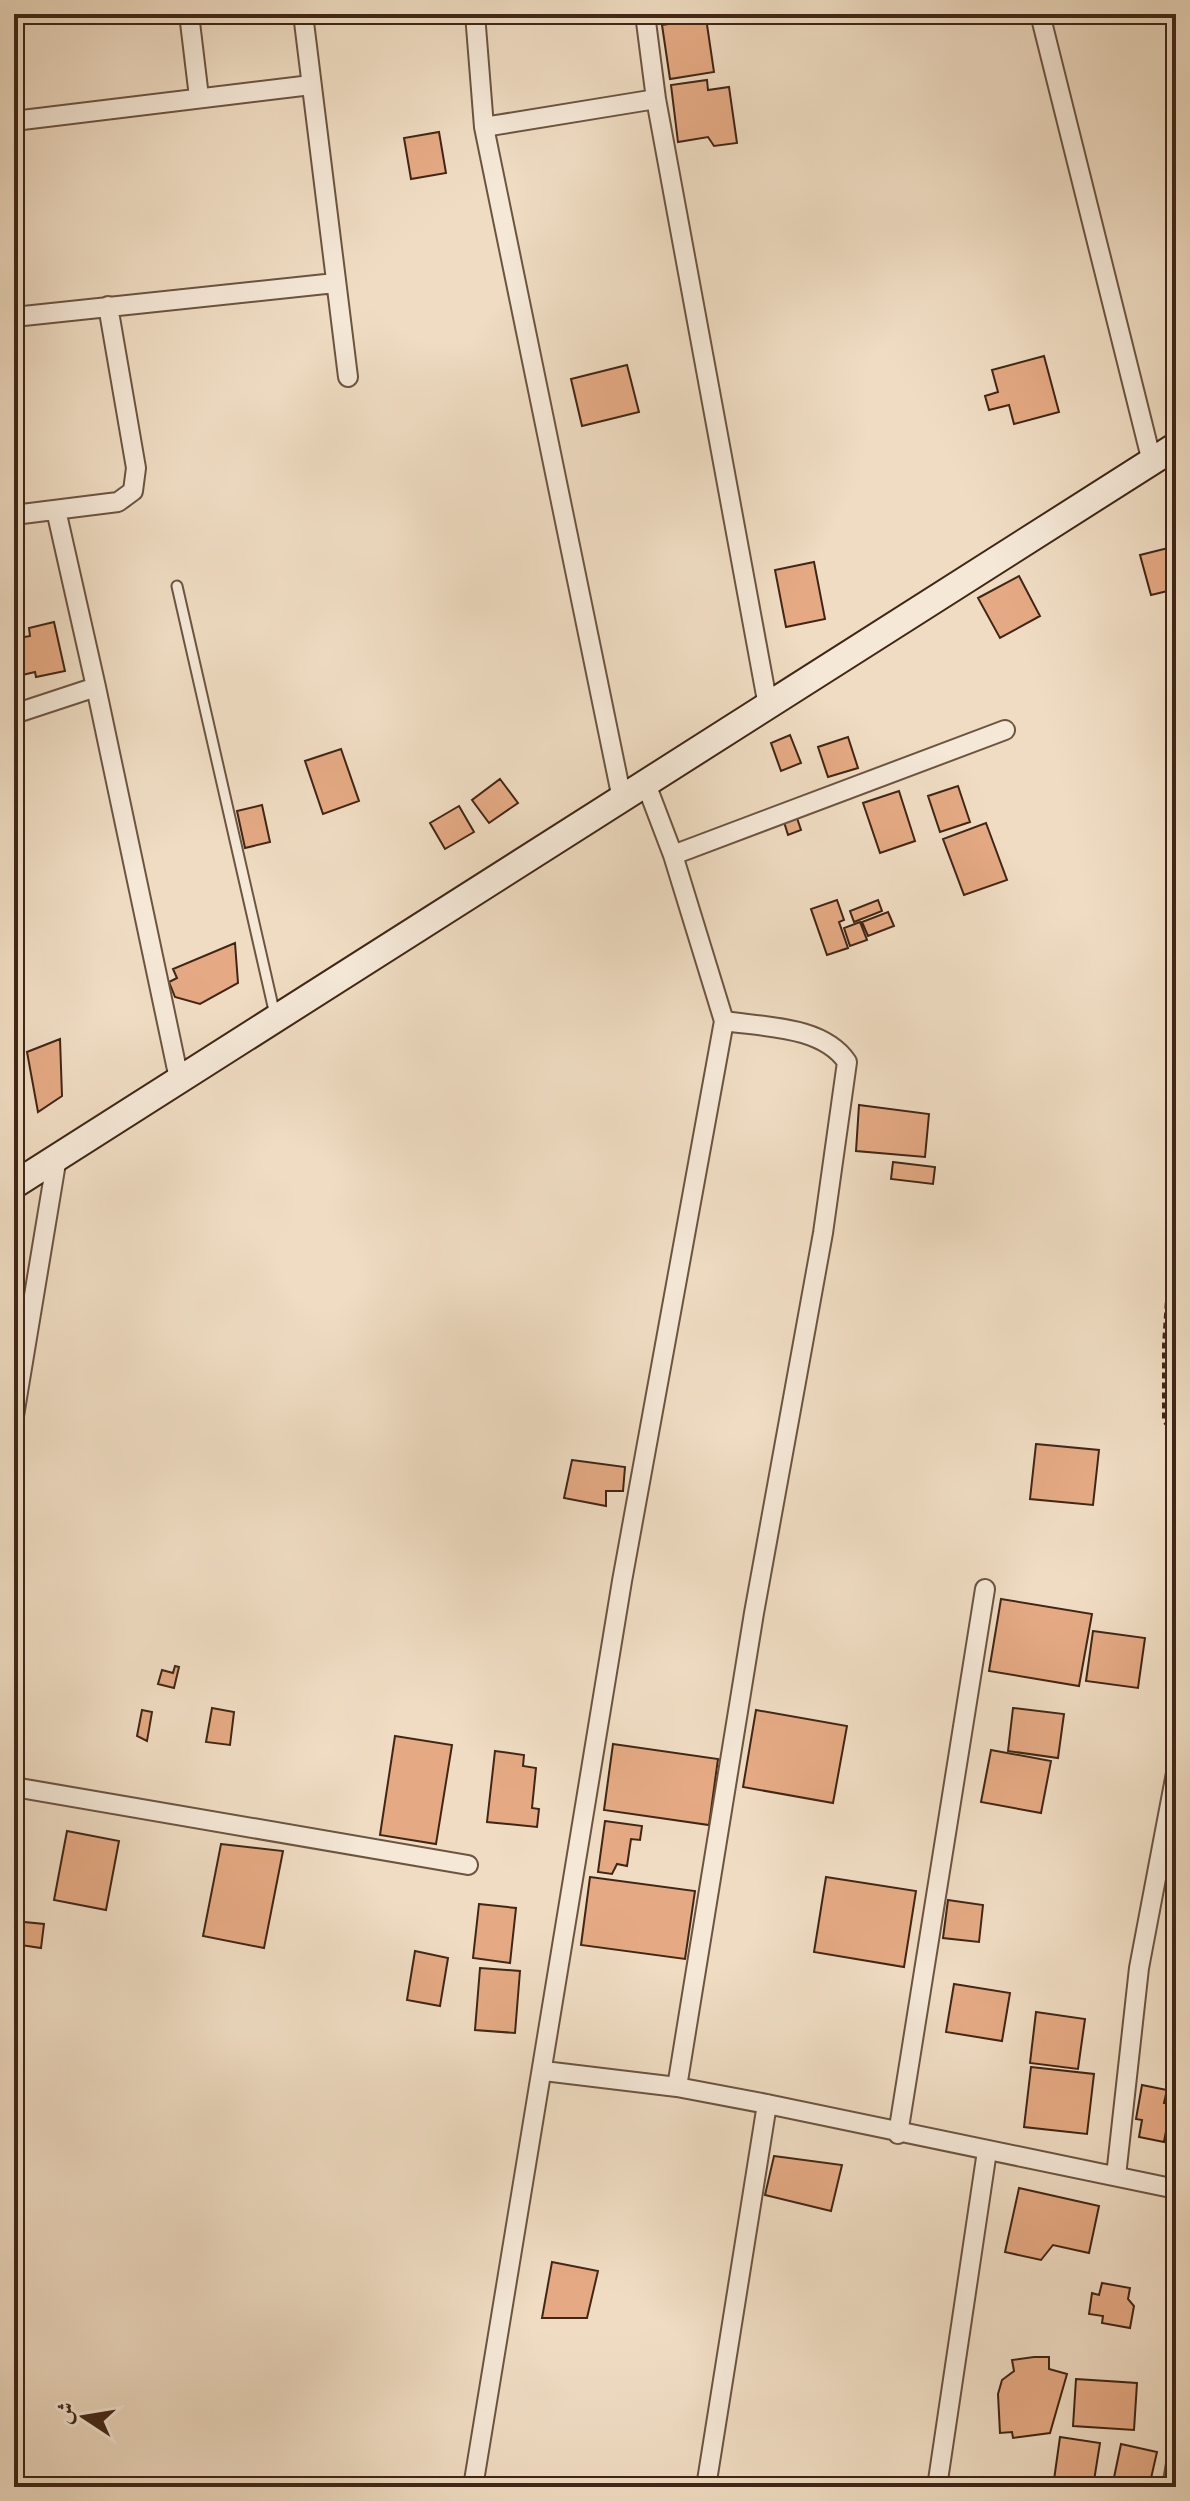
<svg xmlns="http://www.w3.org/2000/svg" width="1190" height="2501" viewBox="0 0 1190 2501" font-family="'Libre Caslon Text',Amiri,serif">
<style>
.building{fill:#e5aa83;stroke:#402616;stroke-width:2}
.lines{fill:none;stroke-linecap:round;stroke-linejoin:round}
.lane-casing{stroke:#6c5441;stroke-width:13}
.street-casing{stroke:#6c5441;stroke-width:22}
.secondary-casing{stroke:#402616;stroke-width:30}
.path{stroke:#402616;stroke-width:4;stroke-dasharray:6 4;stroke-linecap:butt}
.lane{stroke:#f5e8d7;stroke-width:9}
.street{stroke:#f5e8d7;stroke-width:18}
.secondary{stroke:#f5e8d7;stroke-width:26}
</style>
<rect width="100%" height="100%" fill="#efdcc2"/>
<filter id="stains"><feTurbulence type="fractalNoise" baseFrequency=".0025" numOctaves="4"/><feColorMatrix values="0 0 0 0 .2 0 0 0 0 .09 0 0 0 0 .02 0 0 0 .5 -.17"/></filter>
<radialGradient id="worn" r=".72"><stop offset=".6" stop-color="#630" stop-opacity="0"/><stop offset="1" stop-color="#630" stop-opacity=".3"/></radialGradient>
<path class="building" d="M561 14H608V17L562 20Z
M706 18 714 72 670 79 662 25Z
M707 80 708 90 729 87 737 143 714 146 708 137 678 142 671 85Z
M439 132 446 173 411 179 404 138Z
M1044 356 1059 412 1014 424 1009 405 989 410 985 396 998 392 992 370Z
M627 365 639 412 582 426 571 379Z
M1176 546V589L1151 595 1140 555Z
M814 562 825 619 786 627 775 570Z
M1019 576 1040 616 1000 638 978 598Z
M54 622 65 671 36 677 35 672 14 677V660L18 659 14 639 30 636 29 628Z
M790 735 801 763 781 771 771 743Z
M848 737 858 768 828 777 818 747Z
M341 749 359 801 323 814 305 761Z
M500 779 518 803 489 823 472 800Z
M958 786 970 822 940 832 928 796Z
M899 791 915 841 880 853 863 803Z
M262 805 270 842 245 848 237 811Z
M459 806 474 832 445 849 430 823Z
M797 818 801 830 788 835 784 822Z
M986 823 1007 880 964 895 943 839Z
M837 900 844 920 839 922 848 948 827 955 811 909Z
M878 900 882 911 854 922 850 911Z
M888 912 894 926 868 936 862 922Z
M860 922 867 940 850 946 844 928Z
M235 943 238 983 200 1004 175 997 169 982 177 978 173 969Z
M60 1039 62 1096 38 1112 27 1052Z
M859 1105 929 1114 925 1157 856 1151Z
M893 1162 935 1167 933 1184 891 1179Z
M1036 1444 1099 1450 1093 1505 1030 1499Z
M572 1460 625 1467 623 1491H606V1506L564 1498Z
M1001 1599 1092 1614 1079 1686 989 1671Z
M1093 1631 1145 1638 1138 1688 1086 1681Z
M175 1666 179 1667 174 1688 158 1684 162 1670 173 1673Z
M212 1708 234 1712 230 1745 206 1742Z
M1013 1708 1064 1714 1058 1758 1008 1751Z
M142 1710 152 1712 147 1741 137 1736Z
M756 1710 847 1726 833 1803 743 1787Z
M395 1736 452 1745 436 1844 380 1835Z
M613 1744 718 1759 709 1825 604 1810Z
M991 1750 1051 1761 1041 1813 981 1802Z
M495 1751 524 1755 523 1766 536 1768 532 1808 539 1809 537 1827 487 1822Z
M605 1821 642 1826 640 1840 631 1839 627 1866 617 1864 612 1874 598 1872Z
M67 1831 119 1841 106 1910 54 1900Z
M221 1844 283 1851 264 1948 203 1936Z
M590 1877 695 1891 685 1959 581 1945Z
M826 1877 916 1891 904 1967 814 1952Z
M948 1900 983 1905 979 1942 943 1938Z
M479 1904 516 1908 510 1963 473 1958Z
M14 1921 44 1924 41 1948 14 1944Z
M415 1951 448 1958 440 2006 407 2000Z
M480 1968 520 1971 515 2033 475 2030Z
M954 1984 1010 1993 1002 2041 946 2032Z
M1036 2012 1085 2019 1078 2069 1030 2063Z
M1031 2067 1094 2074 1087 2134 1024 2127Z
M1142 2085 1167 2090 1164 2103 1171 2104 1164 2142 1139 2137 1142 2120 1136 2119Z
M774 2156 842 2165 831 2211 765 2195Z
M1019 2188 1099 2206 1089 2253 1053 2245 1041 2260 1005 2252Z
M552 2262 598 2271 587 2318H542Z
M1102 2283 1130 2288 1128 2299 1134 2306 1130 2328 1102 2323 1103 2316 1089 2314 1092 2293 1099 2295Z
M1034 2357H1049V2369L1067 2374 1050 2433 1013 2438 1012 2432 1000 2433 998 2394 1002 2380 1014 2371 1012 2360Z
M1076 2379 1137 2383 1134 2430 1073 2426Z
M1060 2437 1100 2443 1093 2487H1053Z
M1121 2444 1157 2452 1149 2487H1112Z"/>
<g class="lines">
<g class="lane-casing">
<path id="lane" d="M177 586 275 1015"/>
</g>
<g class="street-casing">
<path id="street" d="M189 14 199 97
M303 14 348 377
M475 14 484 127 622 799
M645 14 656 99 768 706
M1040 14 1152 462
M14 121 311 85
M484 127 656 99
M14 317 335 283
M14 515 118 502 133 491 136 468 108 306
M96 687 179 1079
M14 714 96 687 56 510
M646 784 673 855 724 1021C764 1027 823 1026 847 1062L823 1233 754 1613 677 2087
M673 855 1005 730
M14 1416 57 1157
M14 1787 468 1865
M544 2071 677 2087 767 2104 1176 2189
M898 2134 985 1589
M1116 2176 1139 1968 1176 1773
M473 2487 622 1581 724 1021
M706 2487 767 2104
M937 2487 987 2151
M1172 2487 1176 2464"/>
</g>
<g class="secondary-casing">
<path id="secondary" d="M14 1185 1176 446"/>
</g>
<path class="path" d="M1176 1163 1164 1345V1421L1176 1436"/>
<use href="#lane" class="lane"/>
<use href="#street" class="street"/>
<use href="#secondary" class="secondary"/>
</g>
<rect width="1190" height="2501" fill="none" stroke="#efdcc2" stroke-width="48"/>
<rect x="16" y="16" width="1158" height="2469" fill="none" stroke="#402616" stroke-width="4"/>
<rect x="24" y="24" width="1142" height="2453" fill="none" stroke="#402616" stroke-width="2"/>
<g transform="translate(84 2417) rotate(282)" stroke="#f5e8d7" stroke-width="6" paint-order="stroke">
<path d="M0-6L14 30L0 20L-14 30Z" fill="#402616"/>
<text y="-12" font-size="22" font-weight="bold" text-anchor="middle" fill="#402616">ش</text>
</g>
<rect width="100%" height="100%" filter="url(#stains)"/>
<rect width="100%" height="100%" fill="url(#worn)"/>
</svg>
